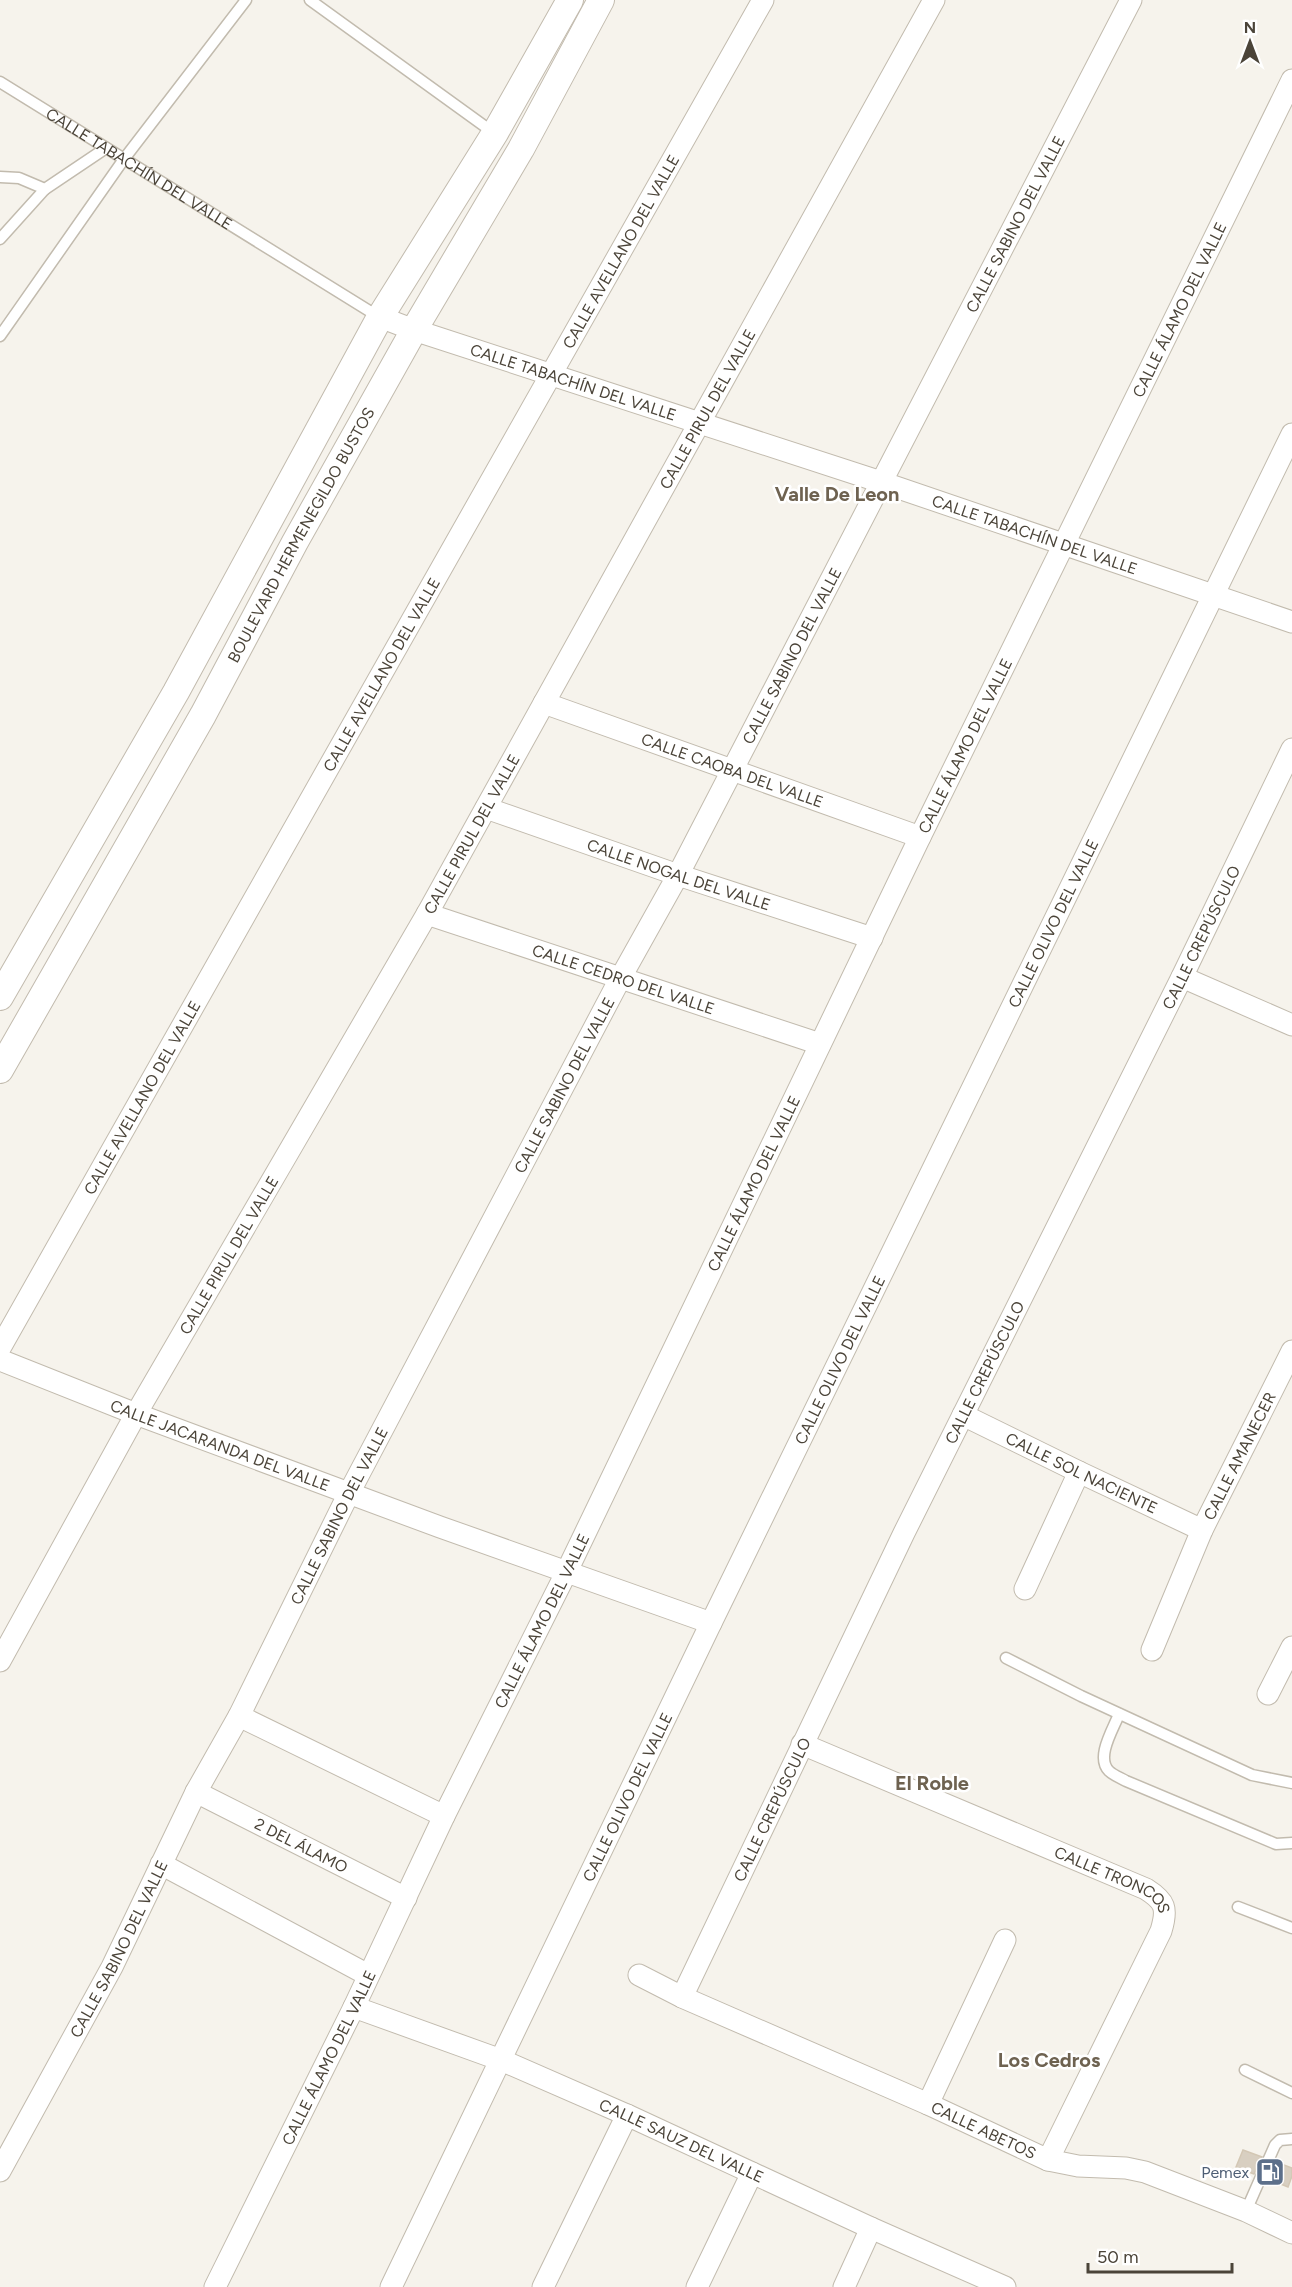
<svg xmlns="http://www.w3.org/2000/svg" width="1292" height="2287" viewBox="0 0 1292 2287" font-family="Figtree,sans-serif">
<style>
.building{fill:#d8cfc1;stroke:#d3c7b4;stroke-width:1.5}
.lines{fill:none;stroke-linecap:round;stroke-linejoin:round}
.service-casing{stroke:#c2bbae;stroke-width:13}
.minor-casing{stroke:#c2bbae;stroke-width:23}
.tertiary-casing{stroke:#c2bbae;stroke-width:28}
.service{stroke:#fff;stroke-width:10}
.minor{stroke:#fff;stroke-width:21}
.tertiary{stroke:#fff;stroke-width:26}
.labels{text-anchor:middle;dominant-baseline:central;stroke-width:5;stroke-linejoin:round;paint-order:stroke}
.street-label{font-size:16px;fill:#4b4439;stroke:#fff}
.service-label{font-size:16px;fill:#4e5e75;stroke:#fff;text-anchor:end}
.quarter-label{font-size:20px;font-weight:bold;fill:#6e6250;stroke:#fff}
</style>
<rect width="100%" height="100%" fill="#f6f3ec"/>
<path class="building" d="M1243 2150 1262 2157 1254 2174 1236 2167Z
M1276 2162 1292 2168V2176L1288 2187 1268 2179Z"/>
<g class="lines">
<g class="service-casing">
<g id="service">
<path d="M310 0 494 133"/>
<path id="s1" d="M0 82 379 317"/>
<path d="M0 177 19 178 45 189 106 148"/>
<path d="M0 239 45 189"/>
<path d="M0 336 124 159 246 0"/>
<path d="M1006 1658 1081 1696 1252 1775 1292 1783"/>
<path d="M1119 1714C1114 1728 1095 1757 1109 1771 1113 1775 1121 1778 1126 1781L1276 1844 1292 1843"/>
<path d="M1238 1907 1292 1928"/>
<path d="M1245 2070 1292 2093"/>
<path d="M1246 2211 1275 2145 1280 2140 1292 2139"/>
</g>
</g>
<g class="minor-casing">
<g id="minor">
<path id="s2" d="M380 317 414 330 881 482 1292 622"/>
<path id="s3" d="M544 703 920 837"/>
<path id="s4" d="M486 808 678 875 872 938"/>
<path id="s5" d="M427 914 820 1044"/>
<path d="M1182 977 1292 1025"/>
<path id="s6" d="M0 1348 763 0"/>
<path id="s7" d="M0 1360 136 1414 440 1527 711 1623"/>
<path id="s8" d="M963 1415 1079 1472 1202 1530"/>
<path d="M1025 1589 1079 1472"/>
<path id="s9" d="M1152 1650 1202 1530 1292 1351"/>
<path id="s10" d="M0 1661 136 1414 427 914 934 0"/>
<path d="M1268 1694 1292 1647"/>
<path d="M239 1716 444 1816"/>
<path id="s11" d="M802 1744 1146 1889C1165 1901 1168 1908 1161 1931L1048 2160"/>
<path id="s12" d="M196 1792 406 1898"/>
<path d="M161 1864 368 1975"/>
<path id="s13" d="M639 1975 682 1997 928 2104 1048 2160 1078 2166 1126 2168 1145 2172 1246 2211 1292 2233"/>
<path id="s14" d="M682 1997 904 1533 1182 977 1292 749"/>
<path id="s15" d="M354 2007 501 2060 627 2115 871 2228 1005 2287"/>
<path d="M928 2104 1005 1940"/>
<path id="s16" d="M0 2171 112 1967 196 1792 239 1716 349 1493 621 977 678 875 1131 0"/>
<path id="s17" d="M215 2287 354 2007 444 1816 566 1573 920 837 1292 80"/>
<path id="s18" d="M391 2287 711 1623 1292 434"/>
<path d="M543 2287 627 2115"/>
<path d="M697 2287 752 2173"/>
<path d="M844 2287 871 2228"/>
</g>
</g>
<g class="tertiary-casing">
<g id="tertiary">
<path d="M0 997 176 692 380 317 495 133 570 0"/>
<path id="s19" d="M0 1070 203 715 295 542 414 330 521 149 601 0"/>
</g>
</g>
<use href="#service" class="service"/>
<use href="#minor" class="minor"/>
<use href="#tertiary" class="tertiary"/>
</g>
<defs>
<g id="fuel-square" transform="scale(1.5)"><rect x="-9" y="-9" width="18" height="18" rx="4" fill="#5c6f8a" stroke="#fff"/><path d="M-5.5-6h7V0h2V4h1.3V-2.5L3-4.5l.8-.8L6-3V5H2.5V1h-1V6h-7ZM-4.2-4.7v3.2H.2V-4.7Z" fill="#fff"/></g>
</defs>
<g fill-rule="evenodd">
<use href="#fuel-square" x="1270" y="2172"/>
</g>
<g class="labels">
<g class="street-label">
<text stroke="none"><textPath href="#s1" startOffset="164">CALLE TABACHÍN DEL VALLE</textPath></text>
<text stroke="none"><textPath href="#s16" startOffset="2196">CALLE SABINO DEL VALLE</textPath></text>
<text stroke="none"><textPath href="#s6" startOffset="1260">CALLE AVELLANO DEL VALLE</textPath></text>
<text stroke="none"><textPath href="#s17" startOffset="2200">CALLE ÁLAMO DEL VALLE</textPath></text>
<text stroke="none"><textPath href="#s2" startOffset="204">CALLE TABACHÍN DEL VALLE</textPath></text>
<text stroke="none"><textPath href="#s10" startOffset="1438">CALLE PIRUL DEL VALLE</textPath></text>
<text stroke="none"><textPath href="#s19" startOffset="614">BOULEVARD HERMENEGILDO BUSTOS</textPath></text>
<text stroke="none"><textPath href="#s2" startOffset="690">CALLE TABACHÍN DEL VALLE</textPath></text>
<text stroke="none"><textPath href="#s16" startOffset="1710">CALLE SABINO DEL VALLE</textPath></text>
<text stroke="none"><textPath href="#s6" startOffset="774">CALLE AVELLANO DEL VALLE</textPath></text>
<text stroke="none"><textPath href="#s17" startOffset="1714">CALLE ÁLAMO DEL VALLE</textPath></text>
<text stroke="none"><textPath href="#s3" startOffset="200">CALLE CAOBA DEL VALLE</textPath></text>
<text stroke="none"><textPath href="#s10" startOffset="952">CALLE PIRUL DEL VALLE</textPath></text>
<text stroke="none"><textPath href="#s4" startOffset="204">CALLE NOGAL DEL VALLE</textPath></text>
<text stroke="none"><textPath href="#s18" startOffset="1516">CALLE OLIVO DEL VALLE</textPath></text>
<text stroke="none"><textPath href="#s14" startOffset="1180">CALLE CREPÚSCULO</textPath></text>
<text stroke="none"><textPath href="#s5" startOffset="207">CALLE CEDRO DEL VALLE</textPath></text>
<text stroke="none"><textPath href="#s16" startOffset="1224">CALLE SABINO DEL VALLE</textPath></text>
<text stroke="none"><textPath href="#s6" startOffset="288">CALLE AVELLANO DEL VALLE</textPath></text>
<text stroke="none"><textPath href="#s17" startOffset="1228">CALLE ÁLAMO DEL VALLE</textPath></text>
<text stroke="none"><textPath href="#s10" startOffset="466">CALLE PIRUL DEL VALLE</textPath></text>
<text stroke="none"><textPath href="#s18" startOffset="1030">CALLE OLIVO DEL VALLE</textPath></text>
<text stroke="none"><textPath href="#s14" startOffset="694">CALLE CREPÚSCULO</textPath></text>
<text stroke="none"><textPath href="#s7" startOffset="236">CALLE JACARANDA DEL VALLE</textPath></text>
<text stroke="none"><textPath href="#s9" startOffset="213">CALLE AMANECER</textPath></text>
<text stroke="none"><textPath href="#s8" startOffset="132">CALLE SOL NACIENTE</textPath></text>
<text stroke="none"><textPath href="#s16" startOffset="738">CALLE SABINO DEL VALLE</textPath></text>
<text stroke="none"><textPath href="#s17" startOffset="742">CALLE ÁLAMO DEL VALLE</textPath></text>
<text stroke="none"><textPath href="#s18" startOffset="544">CALLE OLIVO DEL VALLE</textPath></text>
<text stroke="none"><textPath href="#s14" startOffset="208">CALLE CREPÚSCULO</textPath></text>
<text stroke="none"><textPath href="#s12" startOffset="118">2 DEL ÁLAMO</textPath></text>
<text stroke="none"><textPath href="#s11" startOffset="340">CALLE TRONCOS</textPath></text>
<text stroke="none"><textPath href="#s16" startOffset="252">CALLE SABINO DEL VALLE</textPath></text>
<text stroke="none"><textPath href="#s17" startOffset="256">CALLE ÁLAMO DEL VALLE</textPath></text>
<text stroke="none"><textPath href="#s13" startOffset="378">CALLE ABETOS</textPath></text>
<text stroke="none"><textPath href="#s15" startOffset="354">CALLE SAUZ DEL VALLE</textPath></text>
</g>
<g class="service-label">
<text x="1249" y="2172">Pemex</text>
</g>
<g class="quarter-label">
<text x="837" y="494">Valle De Leon</text>
<text x="932" y="1783">El Roble</text>
<text x="1049" y="2060">Los Cedros</text>
</g>
</g>
<g transform="translate(1250 42)" stroke="#ffffff" stroke-width="4.5" paint-order="stroke">
<path d="M0-4.5L10 22L0 15L-10 22Z" fill="#4b4439"/>
<text y="-9" font-size="16" font-weight="bold" text-anchor="middle" fill="#4b4439">N</text>
</g>
<path d="M1088 2263v9h144v-9" fill="none" stroke="#4b4439" stroke-width="3"/>
<text x="1097" y="2263" font-size="18" fill="#4b4439" stroke="#ffffff" stroke-width="4.5" paint-order="stroke">50 m</text>
</svg>
